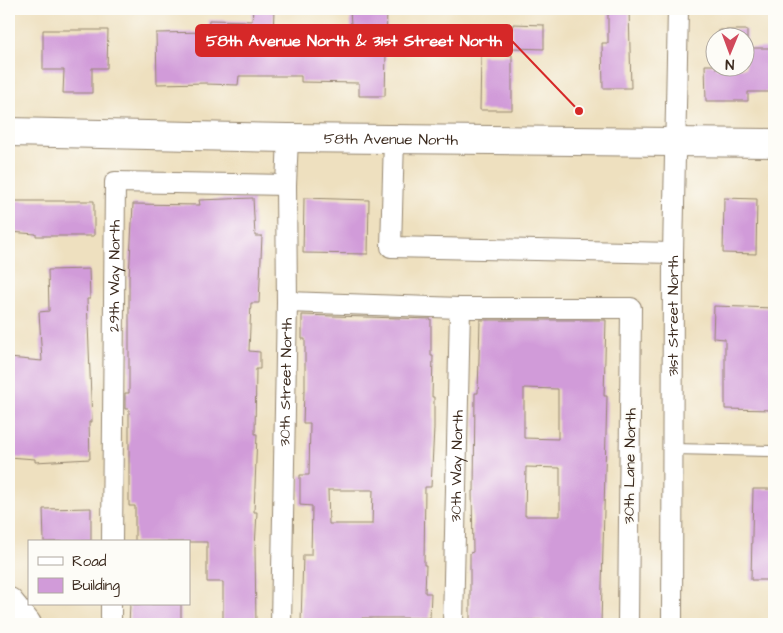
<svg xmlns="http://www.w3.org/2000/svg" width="783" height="633" viewBox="0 0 783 633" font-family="'Architects Daughter',sans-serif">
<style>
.building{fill:#d19bd9;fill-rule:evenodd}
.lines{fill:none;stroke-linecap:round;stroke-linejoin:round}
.lane-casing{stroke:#94856e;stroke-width:12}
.street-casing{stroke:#94856e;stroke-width:22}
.secondary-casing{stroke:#94856e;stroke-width:30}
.lane{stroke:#fff;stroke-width:10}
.street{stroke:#fff;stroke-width:20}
.secondary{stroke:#fff;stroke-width:28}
.labels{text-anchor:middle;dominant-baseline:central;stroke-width:4;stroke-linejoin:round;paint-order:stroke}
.street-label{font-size:15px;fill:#3b2a1e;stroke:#fdfcf7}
.leader{fill:none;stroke:#d62828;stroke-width:2}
.callout-dot{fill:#d62828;stroke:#fdfcf7;stroke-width:2}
.callout{fill:#d62828;stroke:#d62828;stroke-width:2}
.callout-label{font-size:16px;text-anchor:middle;font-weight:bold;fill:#fff}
</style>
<rect width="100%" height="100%" fill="#fdfcf7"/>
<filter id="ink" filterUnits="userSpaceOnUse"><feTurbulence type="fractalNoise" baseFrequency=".02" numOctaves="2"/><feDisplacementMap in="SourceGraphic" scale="10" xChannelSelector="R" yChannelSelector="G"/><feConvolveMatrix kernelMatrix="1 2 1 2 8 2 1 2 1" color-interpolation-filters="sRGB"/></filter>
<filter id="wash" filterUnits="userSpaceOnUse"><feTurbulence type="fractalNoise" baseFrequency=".0096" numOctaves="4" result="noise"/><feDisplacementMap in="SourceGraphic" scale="20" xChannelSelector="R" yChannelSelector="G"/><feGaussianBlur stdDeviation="1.12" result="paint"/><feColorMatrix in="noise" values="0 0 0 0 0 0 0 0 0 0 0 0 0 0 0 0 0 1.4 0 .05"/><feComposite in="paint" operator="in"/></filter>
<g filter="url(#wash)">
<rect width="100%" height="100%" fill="#eee0bf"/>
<g id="blocks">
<path class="building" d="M253 9H274L273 39 352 41 350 9H387L385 96H359V83L301 82V76H239L238 85 206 84 207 83 157 84 156 33 208 32 209 20 252 21Z
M608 9H629L631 88H603L602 43H608Z
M513 24 544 25V49L512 48Z
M43 30H108L107 68H92V93H63L64 70H43Z
M719 30H747V48H774V92H748V101H706L705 65H716V68H746V38H719Z
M481 55H512V110H480Z
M253 198 255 236H262L259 303H251L249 351 260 352V369H256L255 434H257L254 512H257L255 548 256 624H223V582H207V542H135V506H129V409H125V393H129V277L133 204 200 205 199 200Z
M304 198 369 200 368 254 303 253Z
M724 198 757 199 756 254 723 253Z
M9 201H94V236H36V234L9 232Z
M89 269 90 299H87L92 422H89L90 459 35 462V459L9 457V358L42 361 39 312 49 311 48 270Z
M714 306 774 308V410L725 409V339L713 338Z
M302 315 431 319V356H433L432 397H434V428L431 487H425L424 565H426L425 593H431L430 618H362L361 624 301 623 303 555H311L312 506 300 505V475H309L310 423H303L304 391H305V339H302ZM328 490H373L372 524H329Z
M480 320H606L604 396H607L601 624H544V620L470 621V553L473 552 472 491H474L475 393H478ZM524 388 558 389V439L524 438ZM526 467 560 468V516H525Z
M753 489H774V580H751Z
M91 508V541L44 542 43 509Z
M130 604H181V624H129Z"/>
</g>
</g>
<g filter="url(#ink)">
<use href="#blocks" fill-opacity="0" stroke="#94856e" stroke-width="1"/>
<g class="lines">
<g class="lane-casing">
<path id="lane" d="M673 449 774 451"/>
</g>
<g class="street-casing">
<g id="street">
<path d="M394 139 391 247 673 253"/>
<path d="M287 302 460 308H631L628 624"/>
<path id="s1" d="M112 542 115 182 286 185"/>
<path d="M111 624V604"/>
<path id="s2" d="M281 624 287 302 286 185 288 138"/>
<path id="s3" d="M453 624 460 308"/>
<path id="s4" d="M672 624 673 253 678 9"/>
</g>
</g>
<g class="secondary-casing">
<g id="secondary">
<path id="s5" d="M9 132 288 138 774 143"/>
<path d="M9 602 27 624"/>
</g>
</g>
<use href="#lane" class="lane"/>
<use href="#street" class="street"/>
<use href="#secondary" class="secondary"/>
</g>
</g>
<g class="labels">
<g class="street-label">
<text stroke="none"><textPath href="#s5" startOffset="382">58th Avenue North</textPath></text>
<text stroke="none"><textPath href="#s1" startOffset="266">29th Way North</textPath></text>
<text stroke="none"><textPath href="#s4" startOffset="308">31st Street North</textPath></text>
<text stroke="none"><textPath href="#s2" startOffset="242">30th Street North</textPath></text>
<text stroke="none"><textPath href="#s3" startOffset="158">30th Way North</textPath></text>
<text transform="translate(630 466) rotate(-89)">30th Lane North</text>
</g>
</g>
<path class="leader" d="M579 111L512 41"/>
<circle class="callout-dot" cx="579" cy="111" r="5"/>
<rect class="callout" x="196" y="25" width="316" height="31" rx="5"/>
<g class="callout-label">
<text x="354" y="46">58th Avenue North &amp; 31st Street North</text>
</g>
<rect width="783" height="633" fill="none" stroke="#fdfcf7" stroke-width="30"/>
<rect x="28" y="540" width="162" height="65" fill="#fdfcf7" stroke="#afa8a0"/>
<rect x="38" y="557" width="25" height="8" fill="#ffffff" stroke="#afa8a0"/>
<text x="72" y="566" font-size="15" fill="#3b2a1e">Road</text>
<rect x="38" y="578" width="25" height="15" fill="#d19bd9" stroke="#afa8a0"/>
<text x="72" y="590" font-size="15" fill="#3b2a1e">Building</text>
<g transform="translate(730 52) rotate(181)"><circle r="24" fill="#fdfcf7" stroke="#afa8a0"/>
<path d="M0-4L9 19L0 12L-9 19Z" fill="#d1495b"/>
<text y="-8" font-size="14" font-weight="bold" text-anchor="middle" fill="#3b2a1e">N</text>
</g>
</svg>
